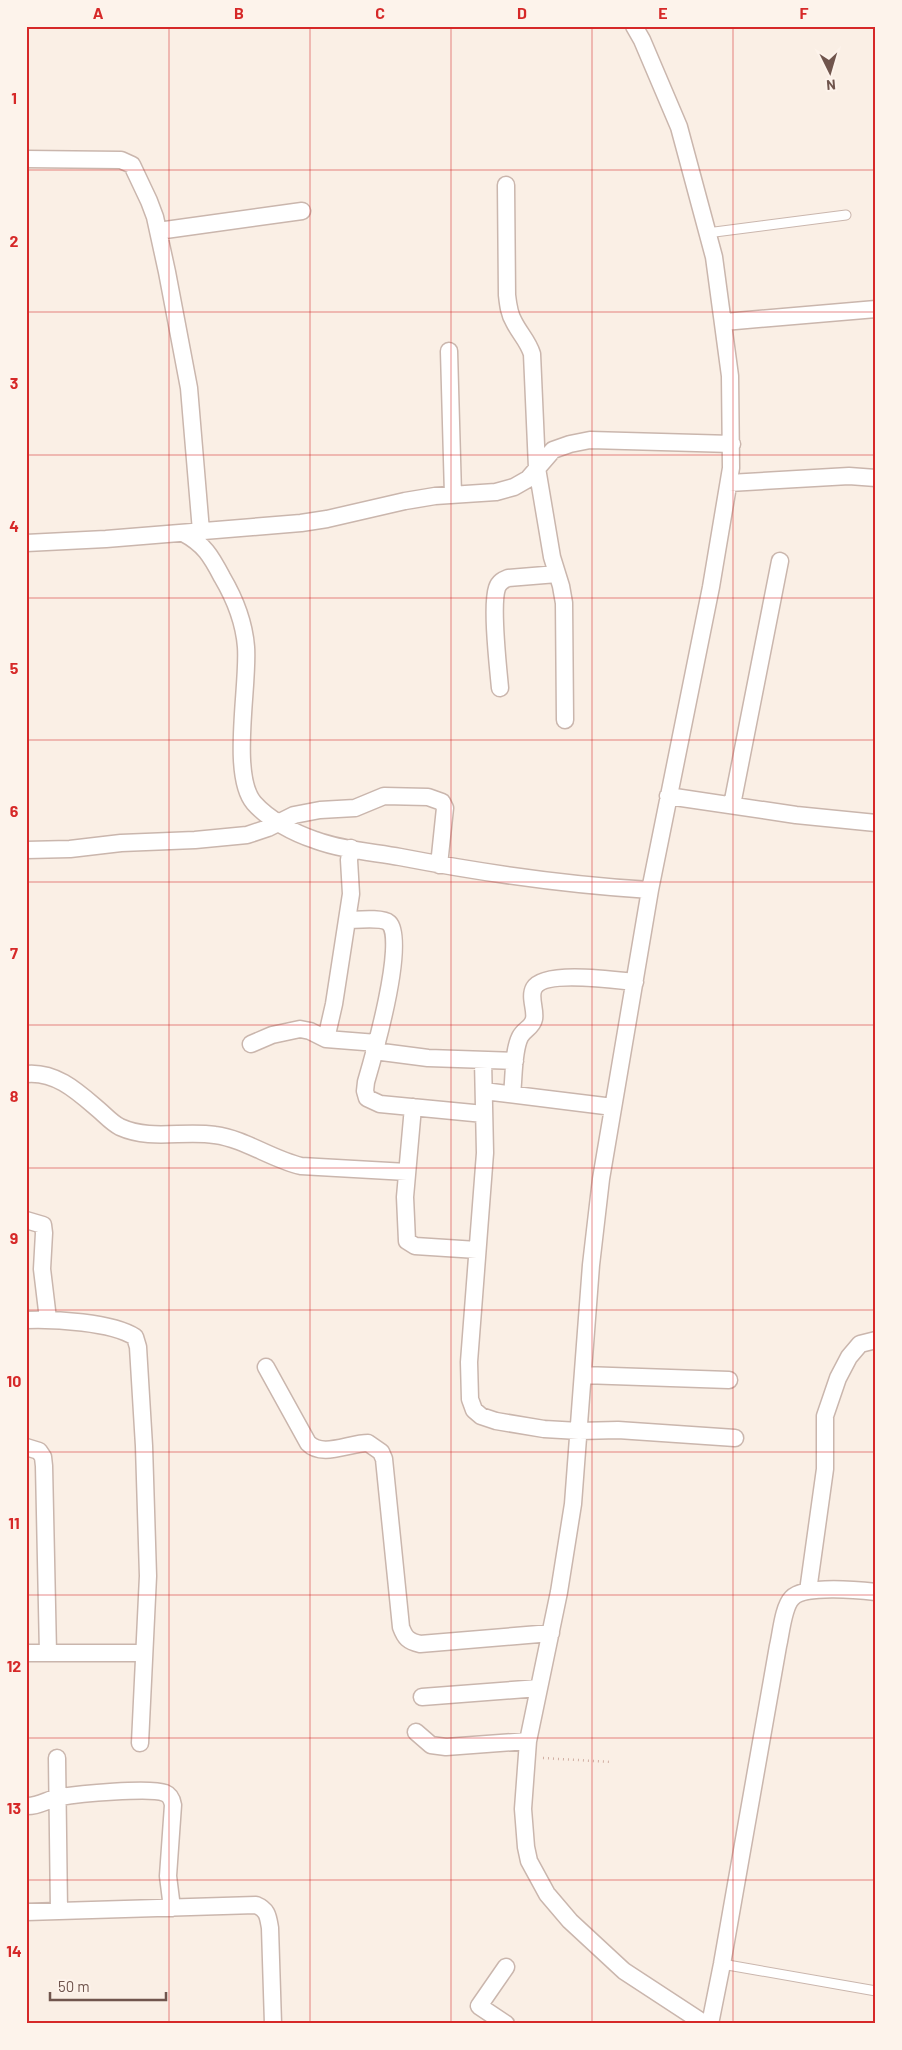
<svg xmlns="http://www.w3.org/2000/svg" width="902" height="2050" viewBox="0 0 902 2050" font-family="Barlow,sans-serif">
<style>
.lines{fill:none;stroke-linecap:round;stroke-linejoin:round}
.service-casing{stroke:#cab6ad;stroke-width:11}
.minor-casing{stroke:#cab6ad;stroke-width:19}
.path{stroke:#d1afa3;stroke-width:2.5;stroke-dasharray:1 4;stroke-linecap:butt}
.service{stroke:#fff;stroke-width:9}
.minor{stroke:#fff;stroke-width:16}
.grid{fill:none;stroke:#d62828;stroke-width:1;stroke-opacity:0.55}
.neatline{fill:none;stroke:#d62828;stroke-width:2}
.grid-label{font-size:16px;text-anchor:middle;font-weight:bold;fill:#d62828}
</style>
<rect width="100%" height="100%" fill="#faefe5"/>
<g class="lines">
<g class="service-casing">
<path id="service" d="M707 233 846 215
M722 1964 876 1991"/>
</g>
<g class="minor-casing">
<path id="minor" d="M634 26 642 40 679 127 714 257 730 376 731 468 711 587 650 890 601 1179 591 1265 573 1504 559 1592 528 1741 523 1809 526 1847 529 1861 547 1894 570 1921 624 1971 705 2024
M26 159 121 160 132 165 149 201 155 217 167 272 189 388 201 531
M506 185 507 295C508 304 509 314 514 322 520 334 528 341 532 354L537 468 552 557 561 586 564 603 565 720
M158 231 302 211
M724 322 876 309
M449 351 453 495
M729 483 849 476 876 478
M183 533C204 544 211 556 222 577 235 599 244 621 246 647 249 685 230 775 254 803 269 820 294 833 315 840 342 850 372 852 400 857 483 873 566 885 650 890
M26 543 106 539 301 523 327 519 405 501 435 496 496 492 514 487 528 479 553 450 570 444 590 440 732 444
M500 688C498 666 491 606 497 588 499 582 503 580 508 578L557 574
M668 796 796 815 876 823
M732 805 780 561
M26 850 70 849 121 843 195 840 247 835 268 828 294 815 320 810 355 808 384 796 428 797 442 802 445 808 439 865
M347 920C356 920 382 917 389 923 407 940 373 1058 366 1082L365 1091 367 1098 380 1104 484 1114
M326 1039 334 1004 351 894 349 860 351 848
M251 1044 272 1035 300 1029 310 1031 326 1039 377 1043
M374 1051 428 1058 515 1061
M483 1060 485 1153 469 1362 470 1399 474 1410 481 1416 496 1421 544 1429 579 1431 618 1430 735 1438
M26 1074C56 1071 78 1092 99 1110 106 1116 112 1123 120 1127 151 1141 183 1130 215 1135 245 1139 271 1159 301 1166L407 1172
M484 1091 613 1107
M512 1094C514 1078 513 1051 520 1037 524 1029 532 1028 534 1019 536 1010 529 997 534 988 544 970 615 980 635 982
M413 1107 405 1197 407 1241 415 1246 477 1250
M26 1220 43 1225 44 1233 42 1269 48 1319
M26 1320C54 1319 112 1322 135 1337L138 1347 144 1446 148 1576 140 1743
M266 1367 308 1443C322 1458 349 1443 368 1443L381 1452 384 1459 401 1627C405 1638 408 1641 420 1644L551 1633
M583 1375 729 1380
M26 1447 39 1451 43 1457 44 1466 48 1653
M808 1591 825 1469V1416L838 1378 849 1357 860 1344 876 1340
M26 1653H143
M422 1697 539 1688
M416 1732 431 1745 446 1747 528 1741
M57 1758 59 1911
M26 1806C38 1807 48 1799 60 1797 78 1794 150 1787 165 1793 170 1795 172 1799 173 1805L168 1876 172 1908
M26 1912 256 1905C268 1910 268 1917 270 1928L273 2024
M506 2024 479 2006 506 1967
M710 2024 722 1964 778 1646C781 1634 783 1607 792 1598 804 1585 858 1590 876 1592"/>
</g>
<path class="path" d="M543 1758 611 1762"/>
<use href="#service" class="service"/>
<use href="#minor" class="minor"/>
</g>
<path class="grid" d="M169 26V2024M310 26V2024M451 26V2024M592 26V2024M733 26V2024M26 170H876M26 312H876M26 455H876M26 598H876M26 740H876M26 882H876M26 1025H876M26 1168H876M26 1310H876M26 1452H876M26 1595H876M26 1738H876M26 1880H876"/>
<rect width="902" height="2050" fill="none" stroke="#fdf3eb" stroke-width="55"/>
<g transform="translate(830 72) rotate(175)" stroke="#fdf3eb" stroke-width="4" paint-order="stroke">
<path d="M0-4L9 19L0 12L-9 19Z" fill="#70554d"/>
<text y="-8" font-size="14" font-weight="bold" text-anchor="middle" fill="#70554d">N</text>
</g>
<path d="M50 1992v8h116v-8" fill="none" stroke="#70554d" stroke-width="2.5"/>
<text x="58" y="1992" font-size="15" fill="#70554d" stroke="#fdf3eb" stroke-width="4" paint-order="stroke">50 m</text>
<rect x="28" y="28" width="846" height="1994" class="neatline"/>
<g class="grid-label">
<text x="98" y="19">A</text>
<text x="239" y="19">B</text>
<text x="380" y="19">C</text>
<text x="522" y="19">D</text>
<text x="663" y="19">E</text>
<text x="804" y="19">F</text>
<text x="14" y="104">1</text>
<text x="14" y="247">2</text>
<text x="14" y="389">3</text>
<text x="14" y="532">4</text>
<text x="14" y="674">5</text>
<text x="14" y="817">6</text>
<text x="14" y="959">7</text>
<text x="14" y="1102">8</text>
<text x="14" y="1244">9</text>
<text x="14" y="1387">10</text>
<text x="14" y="1529">11</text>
<text x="14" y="1672">12</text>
<text x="14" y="1814">13</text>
<text x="14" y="1957">14</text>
</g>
</svg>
